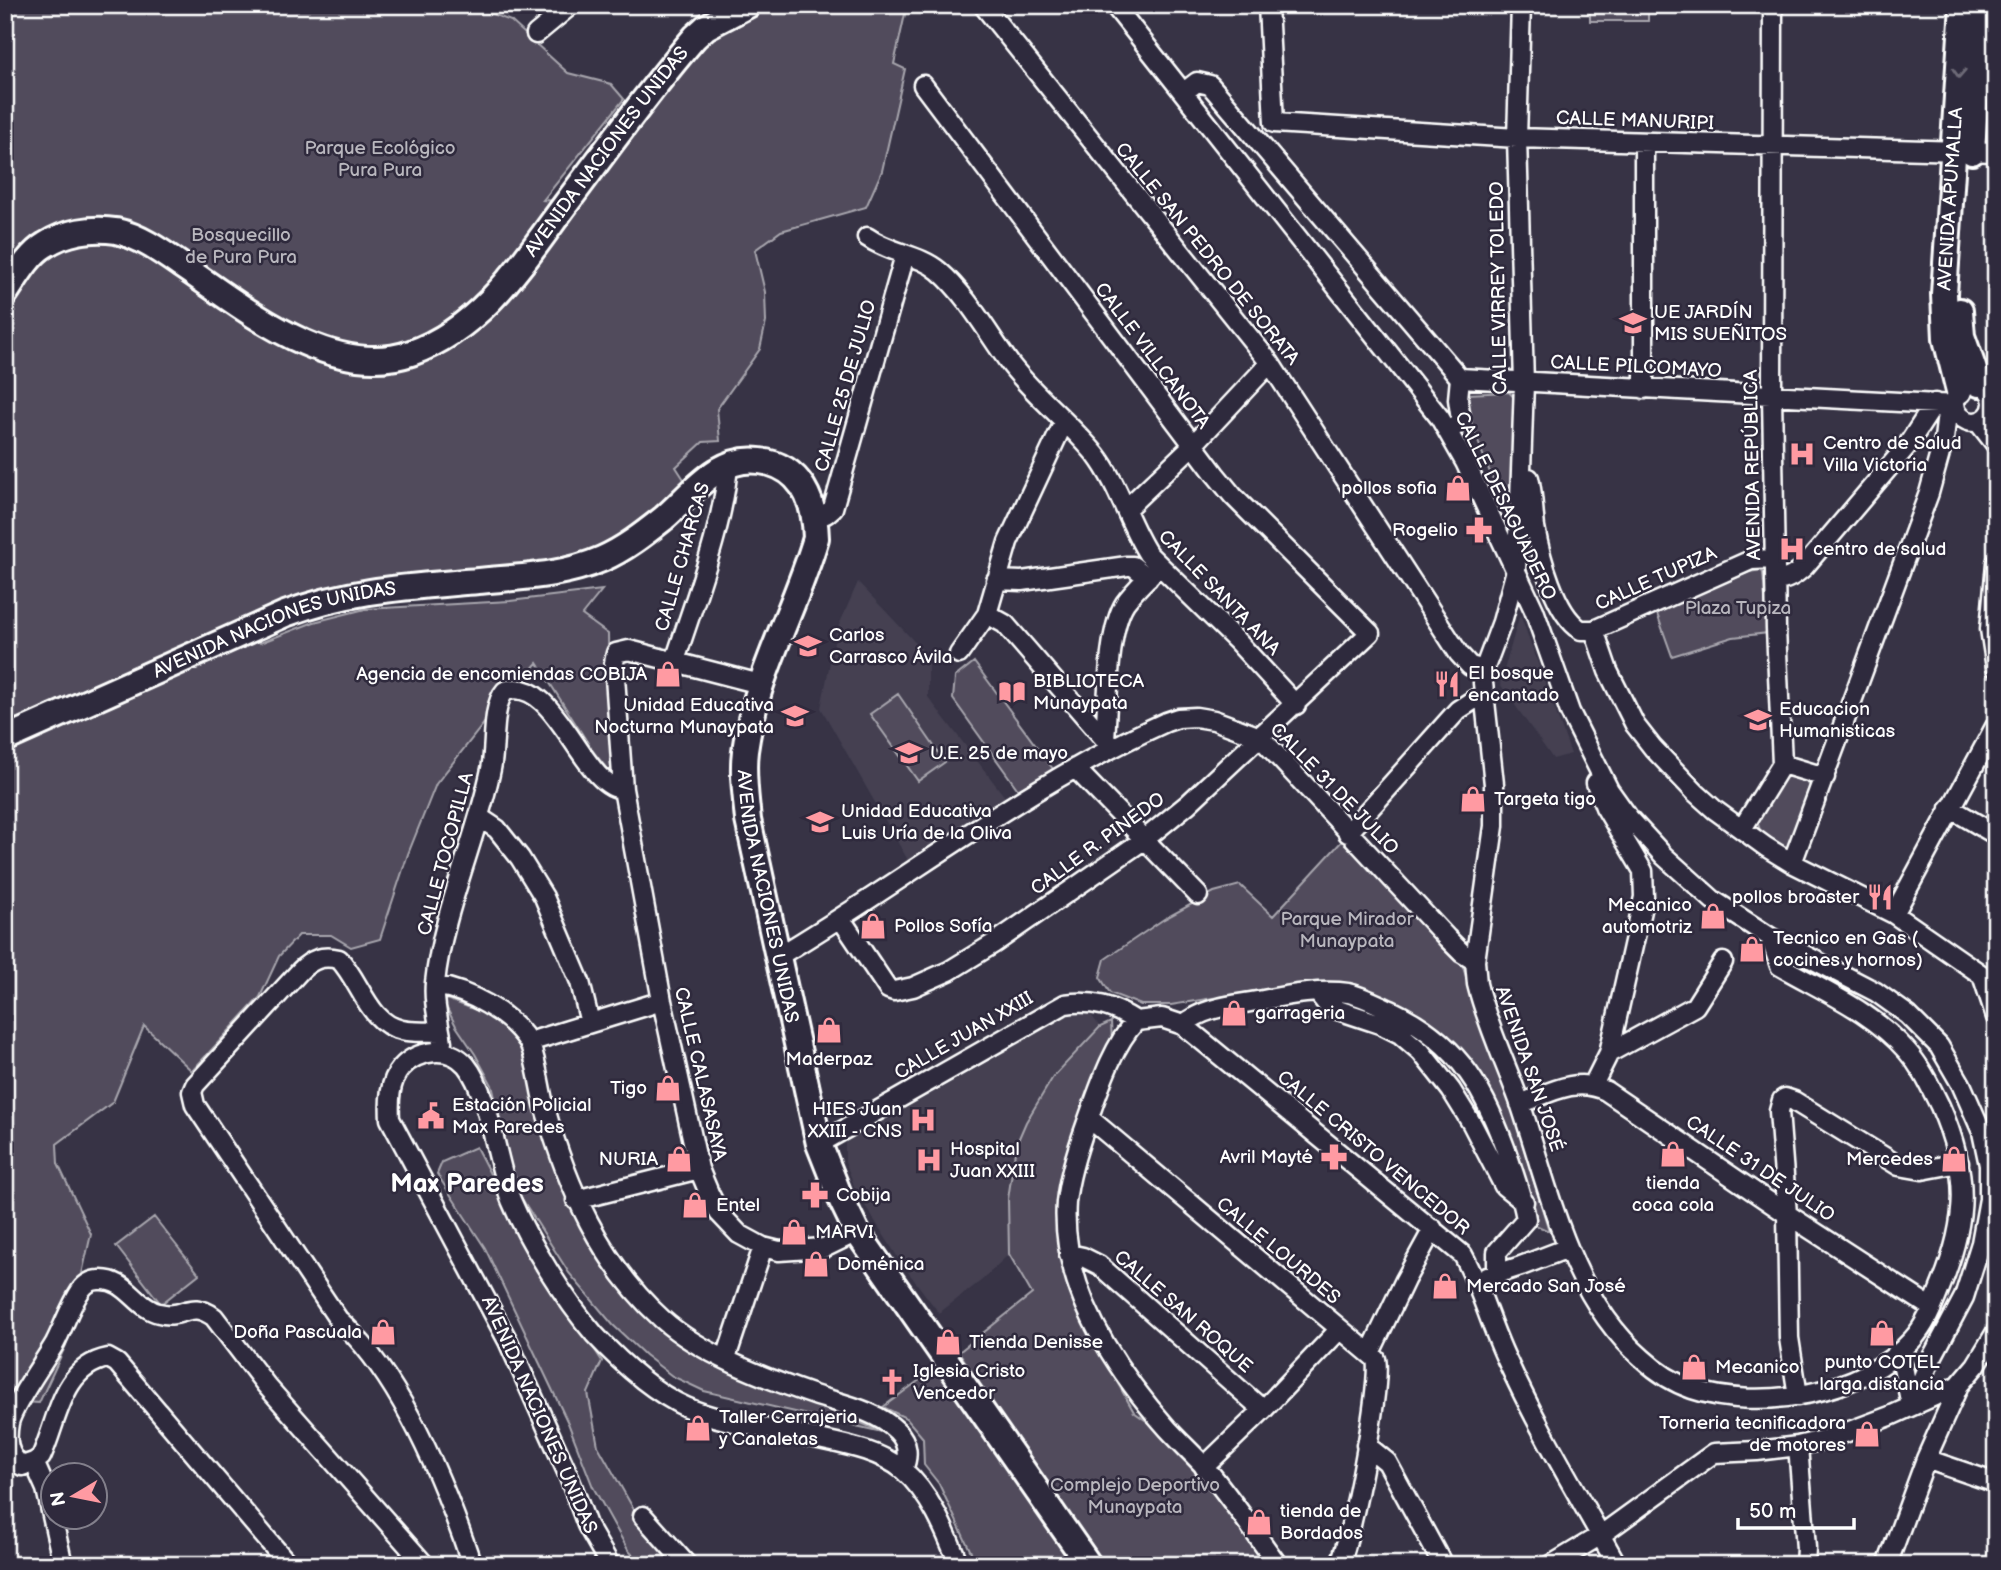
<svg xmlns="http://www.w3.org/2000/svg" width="2001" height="1570" viewBox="0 0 2001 1570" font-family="'Balsamiq Sans',sans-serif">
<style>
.built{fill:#444051}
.green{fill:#514c5c;stroke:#a8a6ae;stroke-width:2}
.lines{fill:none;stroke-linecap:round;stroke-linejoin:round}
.street-casing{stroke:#fff;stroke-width:23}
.secondary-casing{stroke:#fff;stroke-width:30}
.street{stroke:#2f2a3d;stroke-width:18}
.secondary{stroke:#2f2a3d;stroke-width:24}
.oneway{stroke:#6d6a77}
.labels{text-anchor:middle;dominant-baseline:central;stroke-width:5;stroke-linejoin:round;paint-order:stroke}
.street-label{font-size:19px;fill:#fff;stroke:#2f2a3d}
.park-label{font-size:19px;fill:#b9b7be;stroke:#2f2a3d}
.poi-label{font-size:19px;fill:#fff;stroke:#2f2a3d;text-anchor:start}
.district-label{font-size:26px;font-weight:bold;fill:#fff;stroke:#2f2a3d}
</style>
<rect width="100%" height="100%" fill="#373345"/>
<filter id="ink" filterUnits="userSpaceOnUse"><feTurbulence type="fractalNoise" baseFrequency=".0143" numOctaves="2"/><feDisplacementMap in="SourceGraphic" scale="14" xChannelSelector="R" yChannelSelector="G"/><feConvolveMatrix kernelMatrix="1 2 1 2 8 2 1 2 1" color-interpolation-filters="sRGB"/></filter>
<g filter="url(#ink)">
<path class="built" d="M858 582 928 656V697L1005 797 909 862 821 708 836 632Z
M1520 614 1571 754 1553 759 1500 684Z
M1077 1006 1089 1012 1100 1027 1053 1077 1026 1122 1016 1145 1008 1199 1009 1254 982 1280 939 1313 902 1264 856 1191 845 1161V1143L998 1056Z"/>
<path class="green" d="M5 5H468L511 21 568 73 611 84 624 99 543 200 576 202 704 43 773 5H907L894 64 905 69 882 171 866 207 781 231 755 250 765 292 766 322 760 349 717 409 720 441 703 442 676 467 687 484C649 515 610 548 561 561 494 579 422 571 354 582 317 588 282 603 248 618L260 643 314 622 365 609 510 601 602 590 582 615 608 634 611 774 593 751 537 663 489 717 436 784 408 854 380 939 351 947 331 935H299L279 956 260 997 192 1071 144 1026 113 1102 57 1144 58 1164 91 1234 66 1345 39 1403 5 1401Z
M1590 5H1648V21H1590Z
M1509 392 1517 401 1510 489 1514 514 1512 524 1486 463 1464 403 1467 394Z
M1761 570 1763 573 1768 633 1733 637 1672 656 1656 611 1749 572Z
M974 662 1053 769 1019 791 953 699 955 677Z
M898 694 945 762 918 781 870 714Z
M1793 775 1806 780 1812 790 1791 848H1786C1772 843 1756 834 1758 818L1781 779Z
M1342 841 1460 959 1510 1103 1549 1231 1533 1224 1501 1142 1462 1075 1419 1026 1321 984 1285 986 1171 1005H1141L1110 993 1100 977 1105 959 1164 919 1214 892 1240 885 1273 916Z
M441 997 492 1016 527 1053 555 1164 572 1208 609 1267 685 1346 882 1432 704 1391 672 1376 645 1355 613 1325 569 1273 517 1191 492 1085 475 1054 456 1026Z
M1111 1022 1112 1041 1065 1156 1059 1194 1066 1273 1074 1299 1086 1327 1134 1412 1180 1445 1274 1565H1100L959 1352 1032 1294 1009 1254 1008 1199 1016 1145 1026 1122 1053 1077 1100 1027Z
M476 1147 525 1241 602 1361 588 1393 598 1446 637 1515 672 1565H642L628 1550 593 1487 568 1423 485 1248 437 1174 442 1162Z
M154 1217 199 1274 161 1304 116 1246Z
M940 1365 1072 1565H977L939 1484 924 1465 923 1438 906 1418 883 1407Z"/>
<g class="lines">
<g class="street-casing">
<path id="street" d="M983 5 1270 363 1459 654 1470 666 1484 670
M1114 5 1440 418 1465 462 1534 610 1570 712 1609 790 1629 818 1664 856 1713 900 1770 937 1876 992 1908 1015 1939 1046 1961 1084 1982 1132 1989 1165V1199L1981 1243 1964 1297 1930 1361 1911 1405
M1268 5 1274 123 1517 138 1996 152
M1521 5 1517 138 1524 383 1520 500 1516 570 1502 622 1484 670 1483 683 1494 784V826L1475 961 1477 984C1487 1025 1507 1066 1521 1106 1550 1192 1570 1296 1642 1358 1656 1371 1674 1383 1692 1389 1759 1412 1864 1394 1912 1340 1926 1325 1933 1306 1940 1288 1968 1220 1970 1174 1940 1106 1930 1086 1922 1068 1907 1051 1872 1011 1825 992 1780 966L1770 937
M536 34 571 5
M1184 92 1197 82 1210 85 1460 378
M867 237C891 254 919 254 939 271 968 296 988 334 1011 365 1036 397 1070 423 1096 455 1119 485 1128 523 1148 554L1236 640 1296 705
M1460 378 1955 405
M1955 403a19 19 0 1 1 38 0a19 19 0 1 1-38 0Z
M1644 389V142
M1978 422 1996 445
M1449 433 1461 420 1458 399 1460 378
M1529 478C1533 494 1533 511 1535 527 1540 556 1555 614 1581 630H1594L1751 560 1775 559
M1127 508 1193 445 1270 363
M816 518 826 514 833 508 905 255
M1996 563 1990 629 1996 668
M996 580 1022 581 1127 566H1133L1148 578
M1775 581C1788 580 1795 575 1805 566L1907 446 1935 403
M987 614 1005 624 1108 743
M1594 630 1608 671 1635 725 1653 748 1696 793 1715 810 1766 847 1792 863 1894 914 1982 975 1996 1017
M959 654 987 614 1008 542 1064 422
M675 661C694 601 724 526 728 464
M760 684 629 650 616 653 614 663 623 789 662 1001 699 1169 709 1193 719 1213 739 1234 763 1247 779 1251 824 1248 857 1232
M1105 739C1108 704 1107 631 1125 603 1134 590 1148 578 1159 566
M1782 764 1825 777
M1075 768 1198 895
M1950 808 1996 835
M479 817 497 829 520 858 544 897 580 982 590 1023
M1742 829 1782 764 1776 629 1772 394 1773 5
M1348 833 1458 710 1475 699H1484
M1792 863 1929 493 1944 439 1948 404
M1894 914 1996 725
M841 919 888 989 894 991 913 987 949 971 993 944 1145 839 1188 804 1370 633 1233 496 1215 474 923 85
M777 957C907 880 1027 784 1166 722L1178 718 1196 717 1214 720 1260 737 1447 938 1462 953 1475 961
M435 985C469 991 509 1012 528 1041 536 1054 540 1092 545 1108 567 1186 601 1264 662 1319 701 1354 765 1378 814 1395 841 1404 876 1410 897 1431 908 1442 909 1456 903 1469
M1318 993 1329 1007 1380 1024 1400 1034 1421 1052 1451 1090 1472 1124 1504 1186 1524 1202
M1183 1025C1205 1006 1236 1005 1263 1000 1289 995 1322 989 1348 993 1363 996 1379 1005 1393 1011 1461 1044 1487 1093 1510 1162 1516 1181 1523 1199 1526 1219L1497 1252V1274
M440 1032C428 1031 414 1033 402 1030 368 1023 361 982 339 959 322 955 312 959 300 971L195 1085 192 1092 195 1105 338 1319C402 1376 445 1484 472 1565
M442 1042C439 1023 433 1002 435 983 442 913 477 838 491 769 496 747 491 707 505 691 555 673 583 789 623 789
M529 1042 662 1001
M1609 1053 1695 1006 1723 962
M1593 1085 1609 1053 1644 897 1643 871 1605 807 1596 783
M1520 1104C1549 1093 1576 1076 1606 1091L1787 1214 1932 1308
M1089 1118 1376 1359C1382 1382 1351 1542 1339 1565
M819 1144 1065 1004C1093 1000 1113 1006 1136 1021
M576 1200 699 1169
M1069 1254 1083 1257 1099 1265 1263 1410
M1487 1277 1521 1266 1568 1248
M1370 1353 1405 1280 1433 1229
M1896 1354 1903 1367 1911 1405
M726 1358 763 1247
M1798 1396 1789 1338 1787 1214 1779 1111 1782 1100 1785 1098 1794 1101 1899 1166 1922 1170 1959 1163
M1366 1445 1387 1462 1443 1565
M1798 1446 1806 1548 1805 1565
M1926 1459 1996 1483
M34 1462 46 1489 63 1565
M1204 1467 1263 1410 1339 1330
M643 1516 687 1565
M289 1565 117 1363 108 1358C61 1367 58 1421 41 1457L34 1462 22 1466C7 1455 6 1440 9 1423 13 1405 44 1362 55 1343 64 1326 70 1306 81 1290 85 1284 92 1280 99 1280 127 1278 136 1308 159 1313 184 1320 189 1299 214 1317L266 1385 425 1565
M610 1565 587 1525 567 1472 508 1341 390 1119C389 1102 389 1082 401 1068 417 1050 449 1045 466 1065 489 1093 497 1164 511 1200 529 1243 565 1300 595 1335 621 1363 651 1391 686 1407 724 1424 777 1429 819 1439 847 1445 880 1451 903 1470 930 1493 946 1532 959 1565
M1278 1565C1254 1532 1231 1498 1205 1467 1193 1454 1180 1442 1168 1429 1114 1368 1060 1287 1066 1202 1069 1175 1077 1150 1086 1125 1098 1092 1112 1046 1136 1021L1162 1018 1183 1025 1463 1255C1481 1288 1490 1324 1506 1358 1538 1429 1579 1496 1617 1565
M1551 1565 1601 1535 1714 1453 1757 1451 1798 1446 1834 1437 1890 1416 1959 1385
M1887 1565 1926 1459 1959 1385 1976 1365 1996 1332"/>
</g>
<g class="secondary-casing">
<g id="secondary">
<path d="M1972 152 1981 5"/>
<path id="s1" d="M5 294C16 278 28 255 45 245 65 232 92 227 116 231 140 236 162 252 182 266 243 307 331 381 411 353 482 328 523 262 565 205 608 148 649 90 695 37L706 27 748 5"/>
<path d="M1960 311 1962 336 1979 384"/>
<path id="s2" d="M1959 391 1946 339 1944 294 1963 5"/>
<path id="s3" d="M5 739 285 614C352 589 408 587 478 581 520 577 563 576 602 559 625 549 645 533 664 518 692 494 718 455 760 461 801 466 815 501 816 538 795 610 755 676 745 751 742 774 746 798 748 820L819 1144 840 1197 857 1232 1089 1565"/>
</g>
</g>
<use href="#street" class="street"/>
<use href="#secondary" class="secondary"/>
</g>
<defs><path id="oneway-chevron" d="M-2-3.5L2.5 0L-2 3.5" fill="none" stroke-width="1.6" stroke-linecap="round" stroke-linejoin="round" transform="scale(1.75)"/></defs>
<use class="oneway" href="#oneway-chevron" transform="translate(1959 73) rotate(93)"/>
</g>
<defs>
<g id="school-bare" transform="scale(2.1)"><path d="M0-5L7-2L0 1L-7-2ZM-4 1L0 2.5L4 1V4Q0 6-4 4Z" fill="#ff9aa2" stroke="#2f2a3d" stroke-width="2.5" paint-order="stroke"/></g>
<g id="hospital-bare" transform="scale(2.1)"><path d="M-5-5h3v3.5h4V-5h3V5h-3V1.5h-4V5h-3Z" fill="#ff9aa2" stroke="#2f2a3d" stroke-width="2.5" paint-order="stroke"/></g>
<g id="shop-bare" transform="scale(2.1)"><path d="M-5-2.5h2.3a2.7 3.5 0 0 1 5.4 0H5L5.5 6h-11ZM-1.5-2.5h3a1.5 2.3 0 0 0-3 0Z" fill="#ff9aa2" stroke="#2f2a3d" stroke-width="2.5" paint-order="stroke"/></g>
<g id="pharmacy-bare" transform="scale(2.1)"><path d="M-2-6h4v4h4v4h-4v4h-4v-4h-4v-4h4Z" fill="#ff9aa2" stroke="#2f2a3d" stroke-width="2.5" paint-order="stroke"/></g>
<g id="restaurant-bare" transform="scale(2.1)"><path d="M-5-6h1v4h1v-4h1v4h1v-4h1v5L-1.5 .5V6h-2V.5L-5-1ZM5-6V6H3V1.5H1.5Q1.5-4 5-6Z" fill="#ff9aa2" stroke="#2f2a3d" stroke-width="2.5" paint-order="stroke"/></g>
<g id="library-bare" transform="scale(2.1)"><path d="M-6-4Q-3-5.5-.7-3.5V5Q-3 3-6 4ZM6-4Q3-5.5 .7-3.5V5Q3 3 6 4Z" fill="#ff9aa2" stroke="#2f2a3d" stroke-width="2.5" paint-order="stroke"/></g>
<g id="university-bare" transform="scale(2.1)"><path d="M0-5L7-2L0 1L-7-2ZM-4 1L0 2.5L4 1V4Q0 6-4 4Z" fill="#ff9aa2" stroke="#2f2a3d" stroke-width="2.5" paint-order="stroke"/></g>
<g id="civic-bare" transform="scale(2.1)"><path d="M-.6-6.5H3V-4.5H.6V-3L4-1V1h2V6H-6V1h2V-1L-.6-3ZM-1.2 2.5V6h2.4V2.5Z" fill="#ff9aa2" stroke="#2f2a3d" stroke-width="2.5" paint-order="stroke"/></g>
<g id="church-bare" transform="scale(2.1)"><path d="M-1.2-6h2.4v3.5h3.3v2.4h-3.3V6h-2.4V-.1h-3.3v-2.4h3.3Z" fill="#ff9aa2" stroke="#2f2a3d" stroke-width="2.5" paint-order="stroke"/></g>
</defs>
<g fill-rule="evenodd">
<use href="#school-bare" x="1633" y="323"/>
<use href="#hospital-bare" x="1802" y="454"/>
<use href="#shop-bare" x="1458" y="488"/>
<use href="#pharmacy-bare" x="1479" y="530"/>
<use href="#hospital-bare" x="1792" y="549"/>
<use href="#school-bare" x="808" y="646"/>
<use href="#shop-bare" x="668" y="674"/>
<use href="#restaurant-bare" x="1447" y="684"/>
<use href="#library-bare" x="1012" y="692"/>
<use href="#school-bare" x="795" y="716"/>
<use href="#university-bare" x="1758" y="720"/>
<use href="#school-bare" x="909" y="753"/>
<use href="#shop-bare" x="1473" y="799"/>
<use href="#school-bare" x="820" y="822"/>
<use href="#restaurant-bare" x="1880" y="897"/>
<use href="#shop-bare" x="1713" y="916"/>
<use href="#shop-bare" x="873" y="926"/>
<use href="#shop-bare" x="1752" y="949"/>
<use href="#shop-bare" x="1234" y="1013"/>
<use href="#shop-bare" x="829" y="1030"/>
<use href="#shop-bare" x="668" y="1088"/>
<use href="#civic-bare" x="431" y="1116"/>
<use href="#hospital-bare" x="923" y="1120"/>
<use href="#shop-bare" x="1673" y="1154"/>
<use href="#pharmacy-bare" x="1334" y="1157"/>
<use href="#shop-bare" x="679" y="1159"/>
<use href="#shop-bare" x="1954" y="1159"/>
<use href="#hospital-bare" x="929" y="1160"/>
<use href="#pharmacy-bare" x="815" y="1195"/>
<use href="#shop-bare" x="695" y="1205"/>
<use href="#shop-bare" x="794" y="1232"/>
<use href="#shop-bare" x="816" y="1264"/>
<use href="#shop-bare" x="1445" y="1286"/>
<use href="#shop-bare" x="383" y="1332"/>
<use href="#shop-bare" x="1882" y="1333"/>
<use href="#shop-bare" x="948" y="1342"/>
<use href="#shop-bare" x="1694" y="1367"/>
<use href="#church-bare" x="892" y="1382"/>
<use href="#shop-bare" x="698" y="1428"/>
<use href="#shop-bare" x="1867" y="1434"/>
<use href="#shop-bare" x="1259" y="1522"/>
</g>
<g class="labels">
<g class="street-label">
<text transform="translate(1635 121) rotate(2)">CALLE MANURIPI</text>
<text stroke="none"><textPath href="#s1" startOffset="752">AVENIDA NACIONES UNIDAS</textPath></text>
<text stroke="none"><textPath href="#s2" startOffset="194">AVENIDA APUMALLA</textPath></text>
<text transform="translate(1207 254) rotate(51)">CALLE SAN PEDRO DE SORATA</text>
<text transform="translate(1499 288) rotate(-91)">CALLE VIRREY TOLEDO</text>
<text transform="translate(1152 356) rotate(53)">CALLE VILLCANOTA</text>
<text transform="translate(1636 367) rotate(3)">CALLE PILCOMAYO</text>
<text transform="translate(846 386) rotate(-74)">CALLE 25 DE JULIO</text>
<text transform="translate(1753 465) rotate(-91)">AVENIDA REPÚBLICA</text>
<text transform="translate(1505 506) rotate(64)">CALLE DESAGUADERO</text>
<text transform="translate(683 557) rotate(-74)">CALLE CHARCAS</text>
<text transform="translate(1656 579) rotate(-24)">CALLE TUPIZA</text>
<text transform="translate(1219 593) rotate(46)">CALLE SANTA ANA</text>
<text stroke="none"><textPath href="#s3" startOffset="292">AVENIDA NACIONES UNIDAS</textPath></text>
<text transform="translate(1334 789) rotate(46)">CALLE 31 DE JULIO</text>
<text transform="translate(1098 844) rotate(-36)">CALLE R. PINEDO</text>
<text transform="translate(446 854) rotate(-75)">CALLE TOCOPILLA</text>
<text stroke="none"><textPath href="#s3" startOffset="1298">AVENIDA NACIONES UNIDAS</textPath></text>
<text transform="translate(964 1036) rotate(-30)">CALLE JUAN XXIII</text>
<text transform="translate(1529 1069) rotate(71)">AVENIDA SAN JOSÉ</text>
<text transform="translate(700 1074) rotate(77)">CALLE CALASASAYA</text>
<text transform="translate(1373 1153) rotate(40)">CALLE CRISTO VENCEDOR</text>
<text transform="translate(1760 1169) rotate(34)">CALLE 31 DE JULIO</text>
<text transform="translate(1278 1251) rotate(40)">CALLE LOURDES</text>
<text transform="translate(1183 1312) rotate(41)">CALLE SAN ROQUE</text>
<text transform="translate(539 1415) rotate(66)">AVENIDA NACIONES UNIDAS</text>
</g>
<g class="park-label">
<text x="380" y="148">Parque Ecológico<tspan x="380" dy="22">Pura Pura</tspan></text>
<text x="241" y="235">Bosquecillo<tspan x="241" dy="22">de Pura Pura</tspan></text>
<text x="1738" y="608">Plaza Tupiza</text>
<text x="1347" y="919">Parque Mirador<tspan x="1347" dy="22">Munaypata</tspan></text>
<text x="1135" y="1485">Complejo Deportivo<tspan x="1135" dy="22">Munaypata</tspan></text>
</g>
<g class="poi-label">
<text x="1654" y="312">UE JARDÍN<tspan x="1654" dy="22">MIS SUEÑITOS</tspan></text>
<text x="1823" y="443">Centro de Salud<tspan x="1823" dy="22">Villa Victoria</tspan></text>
<text x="1437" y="488" text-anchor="end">pollos sofia</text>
<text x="1458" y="530" text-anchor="end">Rogelio</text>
<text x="1813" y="549">centro de salud</text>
<text x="829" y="635">Carlos<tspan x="829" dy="22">Carrasco Ávila</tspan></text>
<text x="1468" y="673">El bosque<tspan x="1468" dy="22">encantado</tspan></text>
<text x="647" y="674" text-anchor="end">Agencia de encomiendas COBIJA</text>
<text x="1033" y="681">BIBLIOTECA<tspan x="1033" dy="22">Munaypata</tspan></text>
<text x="774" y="705" text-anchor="end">Unidad Educativa<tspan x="774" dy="22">Nocturna Munaypata</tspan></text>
<text x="1779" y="709">Educacion<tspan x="1779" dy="22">Humanisticas</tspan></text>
<text x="930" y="753">U.E. 25 de mayo</text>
<text x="1494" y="799">Targeta tigo</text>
<text x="841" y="811">Unidad Educativa<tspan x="841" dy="22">Luis Uría de la Oliva</tspan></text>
<text x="1859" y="897" text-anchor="end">pollos broaster</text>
<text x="1692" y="905" text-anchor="end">Mecanico<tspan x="1692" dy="22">automotriz</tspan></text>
<text x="894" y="926">Pollos Sofía</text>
<text x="1773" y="938">Tecnico en Gas (<tspan x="1773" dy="22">cocines y hornos)</tspan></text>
<text x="1255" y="1013">garrageria</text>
<text x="829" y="1059" text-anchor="middle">Maderpaz</text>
<text x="647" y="1088" text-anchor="end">Tigo</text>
<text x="452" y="1105">Estación Policial<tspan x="452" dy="22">Max Paredes</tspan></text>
<text x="902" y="1109" text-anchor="end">HIES Juan<tspan x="902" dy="22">XXIII - CNS</tspan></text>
<text x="950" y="1149">Hospital<tspan x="950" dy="22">Juan XXIII</tspan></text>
<text x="1313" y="1157" text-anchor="end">Avril Mayté</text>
<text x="658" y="1159" text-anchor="end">NURIA</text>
<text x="1933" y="1159" text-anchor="end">Mercedes</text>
<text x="1673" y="1183" text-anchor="middle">tienda<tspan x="1673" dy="22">coca cola</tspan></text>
<text x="836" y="1195">Cobija</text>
<text x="716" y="1205">Entel</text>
<text x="815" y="1232">MARVI</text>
<text x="837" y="1264">Doménica</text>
<text x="1466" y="1286">Mercado San José</text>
<text x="362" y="1332" text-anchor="end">Doña Pascuala</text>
<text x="969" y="1342">Tienda Denisse</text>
<text x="1882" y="1362" text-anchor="middle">punto COTEL<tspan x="1882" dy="22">larga distancia</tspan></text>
<text x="1715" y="1367">Mecanico</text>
<text x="913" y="1371">Iglesia Cristo<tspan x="913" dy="22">Vencedor</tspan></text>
<text x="719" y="1417">Taller Cerrajeria<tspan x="719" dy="22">y Canaletas</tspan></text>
<text x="1846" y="1423" text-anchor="end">Torneria tecnificadora<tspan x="1846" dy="22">de motores</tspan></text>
<text x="1280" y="1511">tienda de<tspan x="1280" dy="22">Bordados</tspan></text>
</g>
<g class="district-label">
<text x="467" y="1184">Max Paredes</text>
</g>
</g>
<rect width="2001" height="1570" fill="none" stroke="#2f2a3d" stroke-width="28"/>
<rect x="14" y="14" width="1973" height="1542" fill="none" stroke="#fff" stroke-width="2.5" filter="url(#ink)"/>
<g transform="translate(74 1496) rotate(260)"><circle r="33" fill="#2f2a3d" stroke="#827f8b" stroke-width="2"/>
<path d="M0-5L12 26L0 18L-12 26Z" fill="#ff9aa2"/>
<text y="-10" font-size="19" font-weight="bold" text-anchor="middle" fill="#ffffff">N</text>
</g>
<path d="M1738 1518v10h116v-10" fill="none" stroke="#ffffff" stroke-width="3.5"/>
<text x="1749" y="1518" font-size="21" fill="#ffffff" stroke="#2f2a3d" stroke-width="5" paint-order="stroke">50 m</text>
</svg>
